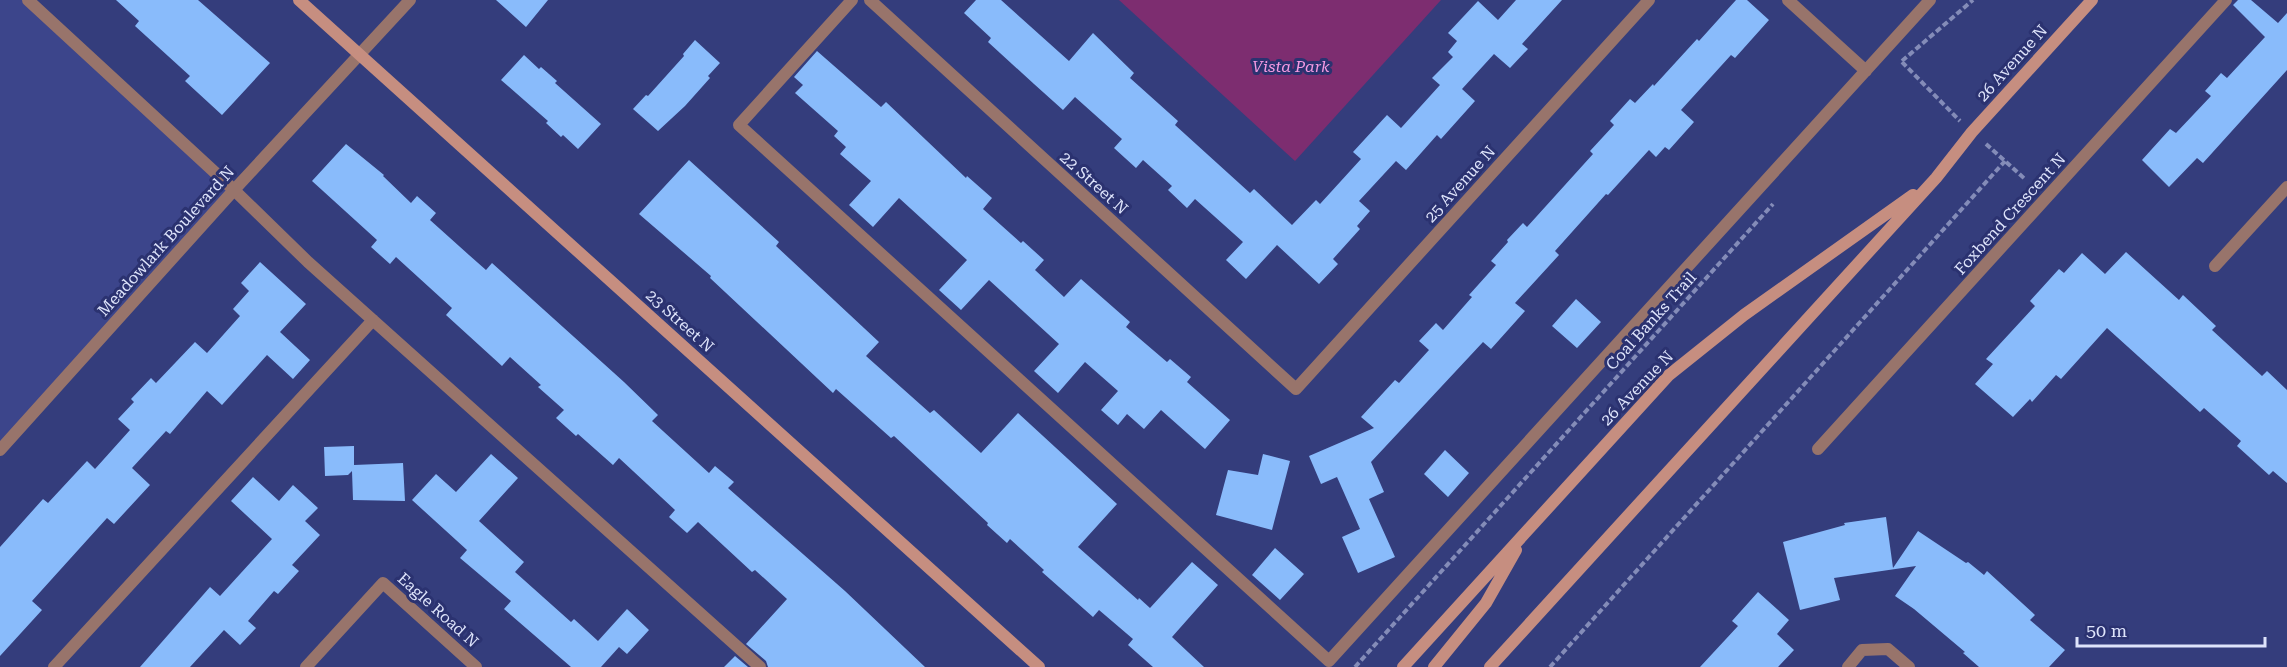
<svg xmlns="http://www.w3.org/2000/svg" width="2287" height="667" viewBox="0 0 2287 667" font-family="'Roboto Serif',serif">
<style>
.built{fill:#3c458b}
.green{fill:#7d2d70}
.building{fill:#89bbfb}
.lines{fill:none;stroke-linecap:round;stroke-linejoin:round}
.path{stroke:#848cb8;stroke-width:4;stroke-dasharray:6 3;stroke-linecap:butt}
.lane{stroke:#98746b;stroke-width:12}
.street{stroke:#98746b;stroke-width:12}
.secondary{stroke:#c68e80;stroke-width:12}
.labels{text-anchor:middle;dominant-baseline:central;stroke-width:6;stroke-linejoin:round;paint-order:stroke}
.street-label{font-size:16px;fill:#dee4fb;stroke:#2b3270}
.park-label{font-size:16px;font-style:italic;fill:#f59ae2;stroke:#2b3270}
</style>
<rect width="100%" height="100%" fill="#343d7c"/>
<path class="built" d="M0 0H27L234 190 0 450Z"/>
<path class="green" d="M1119 0H1441L1295 161Z"/>
<path class="building" d="M116 0H198L270 63 222 115 185 81 190 76 135 26 139 21Z
M496 0H548L526 27Z
M976 0H1001L1069 61 1093 33 1134 73 1130 78 1178 121 1175 125 1250 193 1254 189 1292 225 1316 200 1320 204 1361 159 1353 152 1387 115 1401 128 1440 85 1432 78 1453 57 1448 52 1457 41 1448 33 1478 1 1498 20 1516 0H1562L1522 44 1528 49 1510 68 1494 54 1462 89 1475 101 1441 139 1437 135 1406 170 1396 161 1359 201 1370 211 1357 226 1360 229 1333 259 1338 264 1319 284 1277 245 1246 279 1226 260 1243 242 1195 199 1187 208 1168 190 1172 186 1143 160 1136 168 1114 148 1122 139 1075 97 1063 110 1034 84 988 42 991 38 964 13Z
M1736 0H1747L1769 20 1735 58 1731 55 1681 110 1694 122 1669 150 1665 147 1656 157 1649 150 1608 195 1606 194 1555 251 1559 255 1515 303 1525 311 1491 349 1483 342 1371 462 1384 492 1369 499 1395 557 1358 573 1342 537 1360 529 1337 477 1321 484 1309 456 1374 428 1361 417 1395 380 1399 383 1429 350 1419 341 1436 323 1443 330 1472 297 1469 295 1496 265 1491 261 1508 242 1507 240 1523 223 1527 227 1593 154 1590 151 1614 125 1610 121 1630 99 1635 103 1653 84 1654 86 1697 39 1699 41Z
M2238 0H2251L2278 23 2287 13V70L2203 163 2197 158 2169 187 2142 160 2170 129 2176 133 2211 96 2205 91 2221 73 2227 78 2265 37 2233 5Z
M695 40 720 63 708 76 710 78 685 106 658 131 633 109 646 95 648 96 684 56 683 54Z
M817 51 881 107 886 102 966 178 967 176 992 198 983 209 1021 243 1023 241 1044 260 1035 270 1064 297 1081 279 1130 322 1126 327 1167 362 1170 359 1191 377 1187 382 1230 420 1205 449 1161 410 1144 429 1127 414 1118 425 1101 410 1118 391 1085 362 1058 393 1034 371 1059 344 989 280 961 310 939 290 967 260 899 198 873 227 849 205 871 181 840 154 846 147 834 136 838 131 795 93 803 85 794 77Z
M524 55 539 69 541 67 557 81 555 83 601 124 578 149 563 135 561 137 546 123 548 121 501 80Z
M346 144 384 175 383 176 411 203 417 196 436 213 430 220 469 255 486 270 492 263 624 382 658 415 652 421 709 473 715 466 734 482 728 488 845 591 925 667H768L766 661 746 644 787 599 755 570 752 572 698 522 687 533 669 517 675 510 619 458 613 465 578 434 576 436 556 418 564 410 538 387 541 385 510 357 502 366 446 315 452 308 396 257 390 264 371 247 377 240 312 181Z
M689 160 779 242 776 246 879 342 866 356 930 413 934 410 981 453 1018 413 1117 504 1078 547 1138 600 1139 598 1150 608 1192 562 1218 585 1172 637 1204 667H1153L1128 645 1133 639 1099 610 1093 617 1042 572 1044 570 1010 539 1007 543 987 525 988 523 894 436 891 438 836 389 833 393 710 278 711 276 639 214Z
M2126 252 2179 300 2183 295 2216 326 2212 330 2262 376 2267 371 2287 390V483L2273 471 2269 475 2237 446 2241 441 2204 408 2200 412 2107 328 2061 379 2056 375 2032 402 2030 399 2013 417 1975 384 1993 364 1986 359 2035 306 2030 301 2059 269 2064 273 2082 253 2105 274Z
M260 262 306 304 280 332 310 360 293 379 267 355 222 405 207 391 170 434 166 431 132 468 150 485 114 524 107 518 32 601 42 610 0 656V547L43 499 48 503 87 461 95 469 130 430 118 419 134 402 131 399 151 378 156 383 195 342 207 353 240 316 233 309 249 291 241 283Z
M1576 299 1601 322 1577 348 1552 326Z
M354 446V465L403 463 405 501 353 500 352 471 348 475 325 476 324 447Z
M1445 450 1469 473 1448 497 1424 474Z
M491 454 518 478 479 521 524 562 515 572 571 622 574 619 598 641 627 609 649 630 627 654 619 647 601 667H571L504 609 511 601 460 558 467 550 412 500 436 474 456 492Z
M1263 454 1290 461 1272 530 1216 515 1228 470 1258 475Z
M253 477 279 501 293 485 318 508 305 521 320 535 292 565 299 571 278 594 274 591 248 621 256 628 240 645 224 630 190 667H140L210 587 220 596 272 539 231 501Z
M1886 517 1893 568 1918 531 1966 563 1968 562 1984 575 1987 571 2035 615 2030 620 2065 650 2049 667H1979L1963 653 1965 652 1914 609 1895 596 1916 566 1834 578 1840 600 1800 610 1783 542 1845 525 1844 523Z
M1275 548 1304 574 1280 600 1252 575Z
M1758 592 1789 620 1777 634 1794 650 1778 667H1700L1738 626 1732 621Z
M735 656 748 667H724Z"/>
<g class="lines">
<path class="path" d="M1902 61 1973 0
M1902 62 1960 121
M1986 144 2026 180
M1355 667 1773 204
M1550 667 2005 161"/>
<path class="lane" d="M28 0 234 190 308 262 760 667
M852 0 739 125 1329 661 1930 0
M1788 0 1866 71
M54 667 373 320"/>
<path class="street" d="M870 0 1296 389 1649 0
M2215 266 2287 187
M1818 449 2226 0
M0 450 234 190 410 0
M306 667 383 583 476 667
M1848 667 1862 650 1888 649 1909 667"/>
<path class="secondary" d="M299 0 1039 667
M1403 667 1669 375 1744 315 1913 195
M1434 667 1486 603 1516 550
M1490 667 1936 178 1972 132 2092 0"/>
</g>
<g class="labels">
<g class="street-label">
<text transform="translate(2012 63) rotate(-48)">26 Avenue N</text>
<text transform="translate(1094 183) rotate(42)">22 Street N</text>
<text transform="translate(1460 184) rotate(-48)">25 Avenue N</text>
<text transform="translate(2010 214) rotate(-48)">Foxbend Crescent N</text>
<text transform="translate(166 241) rotate(-48)">Meadowlark Boulevard N</text>
<text transform="translate(680 321) rotate(42)">23 Street N</text>
<text transform="translate(1651 321) rotate(-48)">Coal Banks Trail</text>
<text transform="translate(1637 388) rotate(-46)">26 Avenue N</text>
<text transform="translate(438 610) rotate(42)">Eagle Road N</text>
</g>
<g class="park-label">
<text x="1291" y="66">Vista Park</text>
</g>
</g>
<path d="M2077 637v9h188v-9" fill="none" stroke="#dee4fb" stroke-width="3"/>
<text x="2086" y="637" font-size="18" fill="#dee4fb" stroke="#2b3270" stroke-width="4.5" paint-order="stroke">50 m</text>
</svg>
